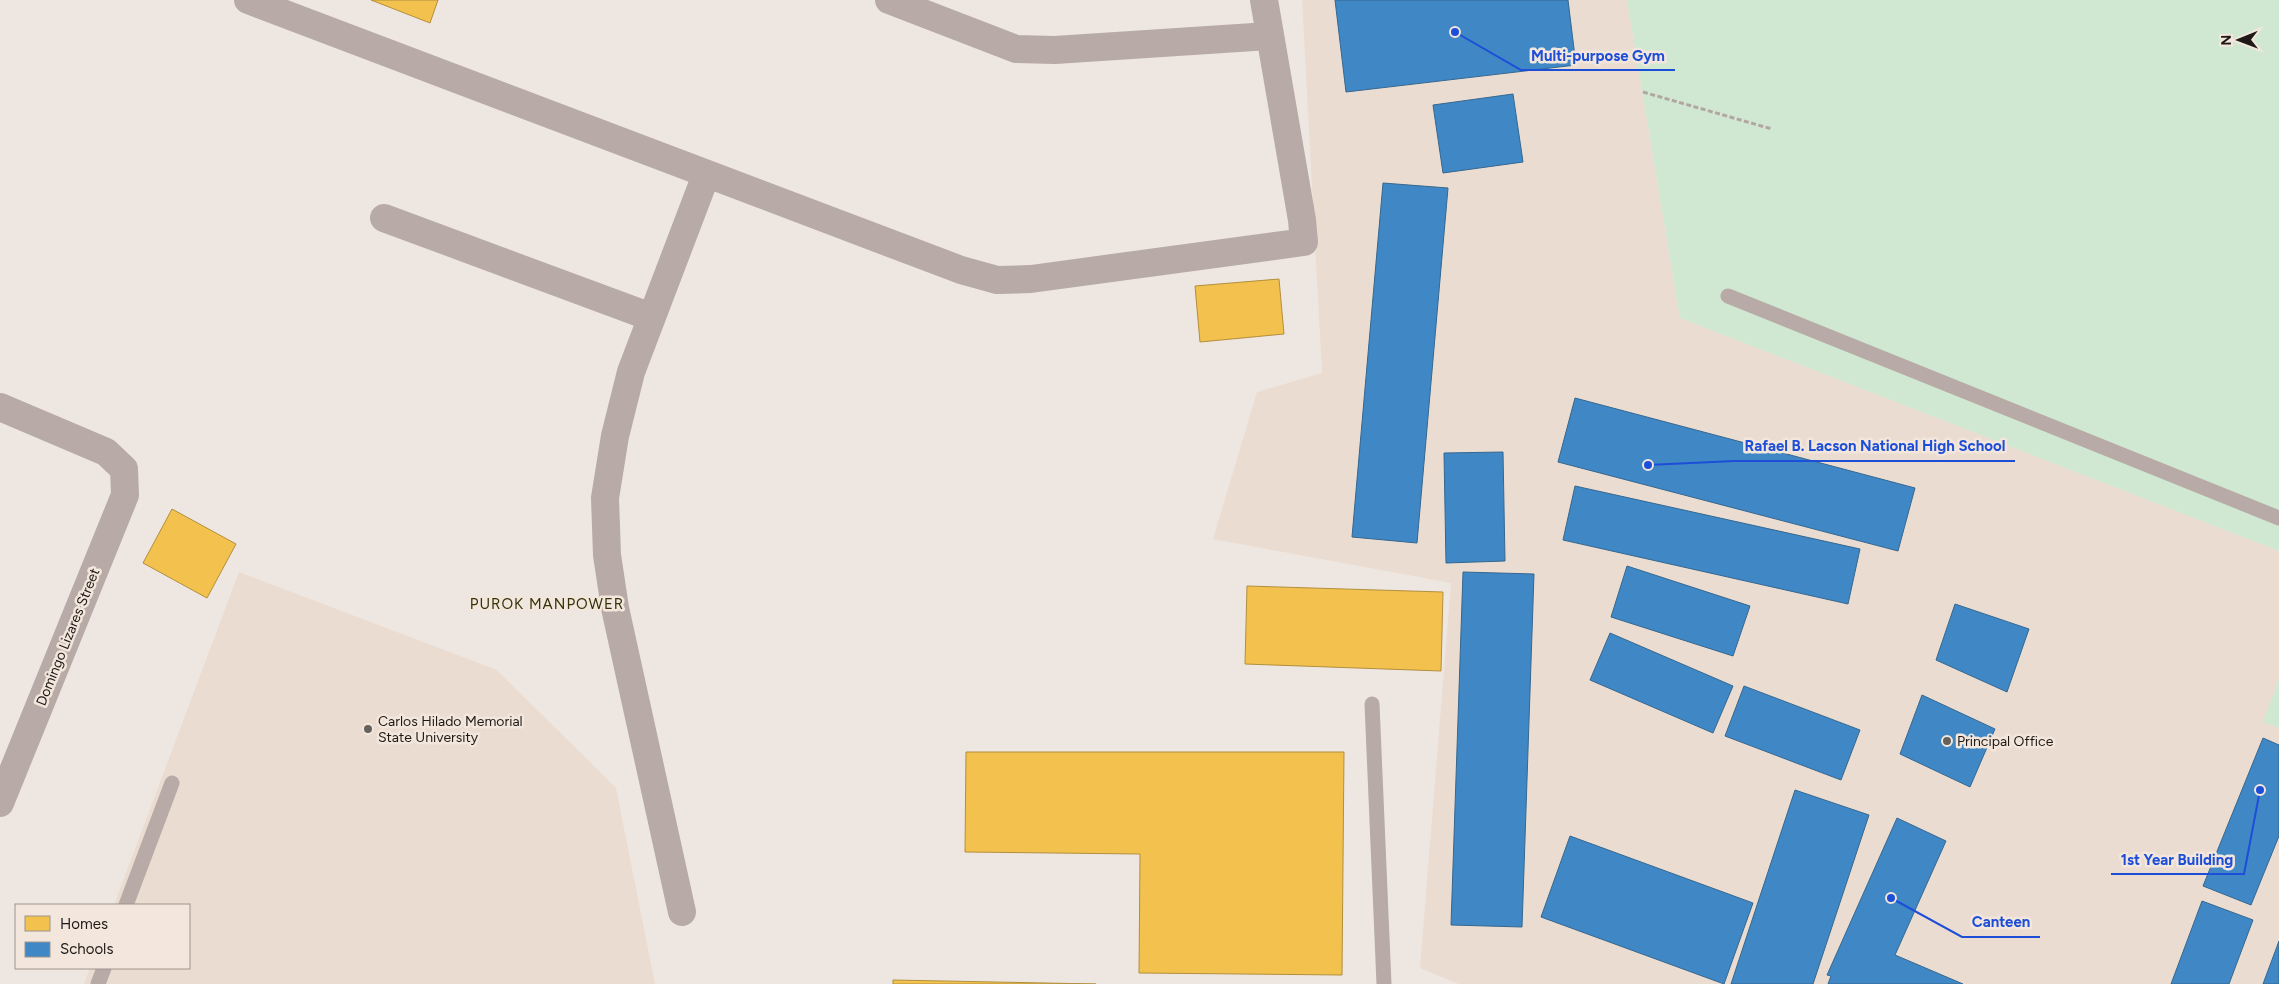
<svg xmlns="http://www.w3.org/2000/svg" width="2279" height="984" viewBox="0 0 2279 984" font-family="Figtree,sans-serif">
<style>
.built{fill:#ebdcd1}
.green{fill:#d0e8d1}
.homes{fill:#f2c14e;stroke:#b28f3d}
.schools{fill:#3f88c5;stroke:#356790}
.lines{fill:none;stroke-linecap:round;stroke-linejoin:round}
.path{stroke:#b2a6a3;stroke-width:3;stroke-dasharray:5 2.5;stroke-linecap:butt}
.lane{stroke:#b8aaa6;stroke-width:15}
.street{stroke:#b8aaa6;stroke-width:28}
.poi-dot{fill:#67615d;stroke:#f3e6dc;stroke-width:2}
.labels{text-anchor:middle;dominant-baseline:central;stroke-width:5;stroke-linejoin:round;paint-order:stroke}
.street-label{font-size:14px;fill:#1e1916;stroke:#f3e6dc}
.poi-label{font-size:14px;fill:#1e1916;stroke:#f3e6dc;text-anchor:start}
.neighbourhood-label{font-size:15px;letter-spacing:1px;fill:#333309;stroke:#f3e6dc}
.leader{fill:none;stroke:#1d4ed8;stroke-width:2}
.callout-dot{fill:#1d4ed8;stroke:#f3e6dc;stroke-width:2}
.callout-label{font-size:15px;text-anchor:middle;font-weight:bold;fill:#1d4ed8;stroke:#f3e6dc;stroke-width:5;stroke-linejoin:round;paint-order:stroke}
</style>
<rect width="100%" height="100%" fill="#eee7e1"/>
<path class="built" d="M1302 0H1627L1680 318 2279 551V679L2264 722 2279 728V984H1459L1420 968 1451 583 1213 539 1257 392 1322 373Z
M239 572 497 670 616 788 655 984H84L90 968H189V905H114Z"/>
<path class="green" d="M1627 0H2279V551L1680 318Z
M2279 679V728L2263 722Z"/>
<path class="homes" d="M371 0H438L430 23Z
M1279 279 1284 334 1200 342 1195 286Z
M172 509 236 544 207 598 143 563Z
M1247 586 1443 592 1441 671 1245 664Z
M966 752H1344L1342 975 1139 973 1140 854 965 852Z
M893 980 1096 984H893Z"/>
<path class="schools" d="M1335 0H1568L1576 65 1346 92Z
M1513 94 1523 162 1443 173 1433 105Z
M1383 183 1448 188 1417 543 1352 537Z
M1575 398 1915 488 1898 551 1558 462Z
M1503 452 1505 561 1446 563 1444 453Z
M1575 486 1860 549 1848 604 1563 540Z
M1627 566 1750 606 1733 656 1611 617Z
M1463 572 1534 574 1522 927 1451 925Z
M1955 604 2029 629 2007 692 1936 660Z
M1610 633 1733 686 1713 733 1590 680Z
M1744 686 1860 730 1841 780 1725 736Z
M1922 695 1995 729 1970 787 1900 754Z
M2263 738 2279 745V836L2251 905 2203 886Z
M1795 790 1869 815 1813 984H1731Z
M1897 818 1946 841 1895 955 1963 984H1828L1831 976 1827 975Z
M1570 836 1753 903 1724 984 1541 917Z
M2202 901 2253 920 2229 984H2171Z
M2279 941V984H2263Z"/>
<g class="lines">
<path class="path" d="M1643 92 1772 129"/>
<path class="lane" d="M1728 296 2279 518
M1372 704 1384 984
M126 905 172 783
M98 984 104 968"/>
<path class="street" d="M248 0 961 270 997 280 1031 279 1304 242 1302 220 1264 0
M889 0 1016 49 1055 50 1269 36
M384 218 651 317
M0 407 106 452 124 469 125 495 0 803
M682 912 615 608 607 555 605 498 615 436 631 372 706 175"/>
</g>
<g class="poi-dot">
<circle cx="368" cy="729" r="5"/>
<circle cx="1947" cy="741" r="5"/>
</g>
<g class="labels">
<g class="street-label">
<text transform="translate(68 637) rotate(-68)">Domingo Lizares Street</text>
</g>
<g class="poi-label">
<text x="378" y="721">Carlos Hilado Memorial<tspan x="378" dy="16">State University</tspan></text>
<text x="1957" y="741">Principal Office</text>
</g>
<g class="neighbourhood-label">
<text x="547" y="604">PUROK MANPOWER</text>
</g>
</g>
<path class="leader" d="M1455 32L1521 70H1675M1648 465L1734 461H2015M2260 790L2244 874H2111M1891 898L1962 937H2040"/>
<g class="callout-dot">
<circle cx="1455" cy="32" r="5"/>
<circle cx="1648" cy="465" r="5"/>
<circle cx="2260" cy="790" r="5"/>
<circle cx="1891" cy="898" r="5"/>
</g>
<g class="callout-label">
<text x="1598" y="61">Multi-purpose Gym</text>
<text x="1875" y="451">Rafael B. Lacson National High School</text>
<text x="2177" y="865">1st Year Building</text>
<text x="2001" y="927">Canteen</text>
</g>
<rect x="15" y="904" width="175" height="65" fill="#f3e6dc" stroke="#9e948d"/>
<rect x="25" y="916" width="25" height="15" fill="#f2c14e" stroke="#9e948d"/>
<text x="60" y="929" font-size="15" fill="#1e1916">Homes</text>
<rect x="25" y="942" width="25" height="15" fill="#3f88c5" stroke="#9e948d"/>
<text x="60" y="954" font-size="15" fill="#1e1916">Schools</text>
<g transform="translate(2239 40) rotate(269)" stroke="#f3e6dc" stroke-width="4" paint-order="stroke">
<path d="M0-4L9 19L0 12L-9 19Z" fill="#1e1916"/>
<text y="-8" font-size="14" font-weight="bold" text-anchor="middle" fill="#1e1916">N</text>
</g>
</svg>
